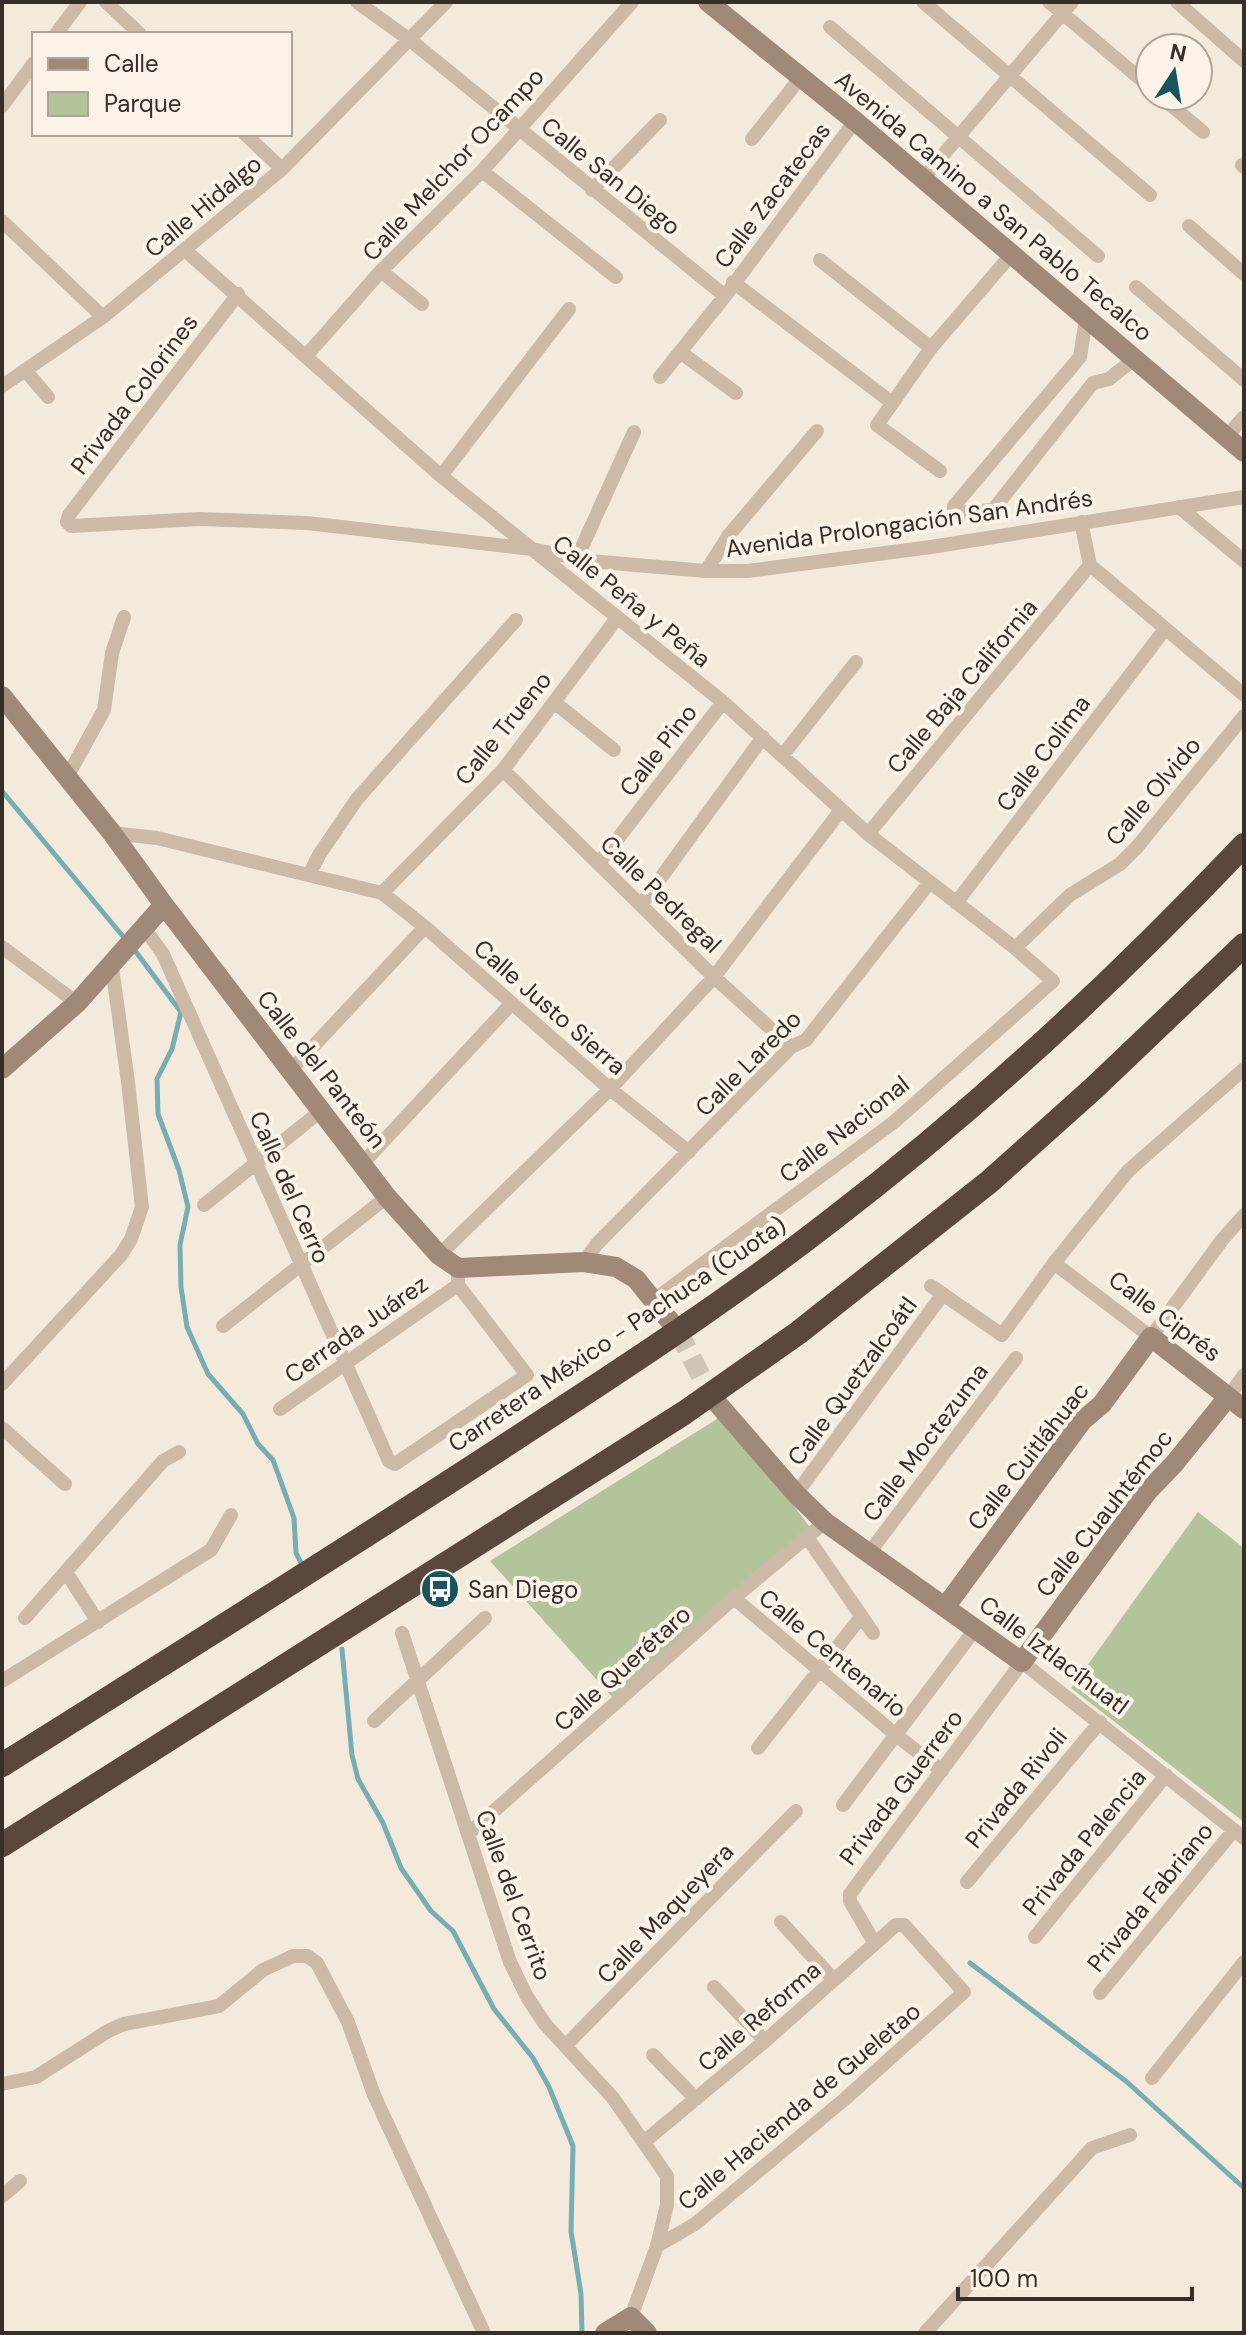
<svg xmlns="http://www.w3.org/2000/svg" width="1246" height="2335" viewBox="0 0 1246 2335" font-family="'DM Sans',sans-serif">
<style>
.green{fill:#b4c49a}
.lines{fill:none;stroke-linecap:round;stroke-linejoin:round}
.stream{stroke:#78adb3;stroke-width:5}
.secondary-tunnel{stroke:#cec4b8;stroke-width:20;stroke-dasharray:20 10;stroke-linecap:butt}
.street{stroke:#cdbaa6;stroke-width:14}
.secondary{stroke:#a18978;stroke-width:20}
.highway{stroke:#5a483e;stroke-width:24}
.labels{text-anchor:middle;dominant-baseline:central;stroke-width:8;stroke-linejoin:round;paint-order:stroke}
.street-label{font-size:24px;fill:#382e28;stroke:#fbf3e8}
.poi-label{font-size:24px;fill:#382e28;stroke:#fbf3e8;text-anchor:start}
</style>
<rect width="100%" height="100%" fill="#f4eadc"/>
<path class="green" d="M725 1414 812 1530 613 1698 490 1561Z
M1198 1512 1244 1548V1822L1071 1688Z"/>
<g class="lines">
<path class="stream" d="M2 791 126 940
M133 948 181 1012 172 1049 157 1079 158 1114 179 1170 188 1207 180 1245 181 1287 187 1327 208 1374 243 1414 258 1444 273 1460 294 1518 296 1553 303 1567
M342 1649 352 1755 358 1779 383 1823 401 1868 431 1911 453 1931 494 2009 533 2058 549 2087 573 2146 571 2231 581 2294 582 2333
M970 1963 1127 2082 1244 2188"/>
<path class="secondary-tunnel" d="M678 1331 711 1396"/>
<path class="street" d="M106 2 140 34
M357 2 410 40 725 296
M923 2 1150 195
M1049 2 1150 87
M1177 2 1244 61
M830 27 1098 256
M56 34 80 2
M1160 96 1203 132
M2 106 34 63
M245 134 282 169
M752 139 801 77
M1242 165 1244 167
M482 171 616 277
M922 180 1072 2
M592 190 660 120
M2 221 103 317
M1189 226 1244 274
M186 251 441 476 723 702 868 834 1015 948 1053 981 894 1122 654 1300
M820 260 931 348
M381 271 422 304
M733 282 891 402
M1136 287 1244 380
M238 294 69 515 67 522 71 526 199 519 307 523 532 549 589 561 706 571H748L931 547 1244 497
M1086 319 1080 357 954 506V513L993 510 1093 383 1109 379 1134 359
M680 352 736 393
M306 356 381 271 482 171 632 2
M25 370 48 397
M660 377 725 296 855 121
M2 386 103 317 282 169 446 2
M1226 437 1244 417
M940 471 877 425 931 348 1011 255
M441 476 569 309
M1179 507 1244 561
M1081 522 1090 565 1244 695
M577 558 634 432
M706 571 729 535 817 431
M554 702 614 750
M782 756 856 662
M503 770 714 977 791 1047
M67 777 104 710 112 653 124 617
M112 833 157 838 382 893 425 927 610 1089 689 1152
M868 834 1090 565
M599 863 723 702
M309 875 319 855 357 799 516 620
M382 893 503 770 617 618
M956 903 1165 629
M641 905 763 737
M145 929 163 954 389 1461 395 1464 527 1375 458 1285V1268
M2 947 77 1003
M1015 948 1070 895 1120 864 1137 847 1244 716
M291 1070 425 927
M363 1163 512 1003
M204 1205 322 1110
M439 1255 610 1089 714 977 841 810
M584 1262 596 1245 791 1047 806 1040 930 882
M1054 1263 1151 1337 1222 1240 1244 1215
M931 1286 1002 1335 1054 1263 1128 1171 1244 1069
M223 1326 387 1197
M2 1384 121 1255 131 1239 142 1207 128 1082 112 967
M1228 1397 1244 1375
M280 1409 458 1285
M2 1428 65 1484
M796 1494 943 1294
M825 1522 807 1537 873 1633
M869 1553 1016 1358
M66 1572 98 1622
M734 1598 896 1735 942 1771
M25 1618 163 1461 179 1452
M402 1633 510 1962 527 1997 545 2024 613 2098 667 2176V2205L657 2246 631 2317
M2 1681 211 1550 231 1515
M374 1721 485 1618
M758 1748 861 1617
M843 1805 976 1628
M468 1834 734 1598 807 1537
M967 1882 1100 1722
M781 1922 834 1980
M1035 1937 1166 1775
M875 1944 850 1901V1894L1022 1662 1244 1838
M714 1987 765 2041
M1100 1993 1234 1830
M565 2046 796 1811
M653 2055 696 2099
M1152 2078 1244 1962
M2 2084 36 2077 108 2031 124 2024 219 2006 263 1970 293 1956H307L317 1963 348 2022 374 2095 484 2333
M645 2141 765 2041 896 1925H904L964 1992 846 2098 695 2224 657 2246
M2 2196 20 2181
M925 2333 1092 2148 1130 2135"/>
<path class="secondary" d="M708 2 855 121 1244 452
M2 696 112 833 164 905 387 1197 439 1255 458 1268 584 1262 616 1267 636 1279 678 1331
M2 1069 77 1003 164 905
M711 1396 796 1494 825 1522 1022 1662 1148 1491 1174 1464 1228 1397
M946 1606 1082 1421 1102 1404 1151 1337 1244 1409
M605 2333 631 2317 647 2333"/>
<path class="highway" d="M2 1765C180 1653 359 1542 535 1426 635 1361 735 1295 829 1222 978 1108 1115 981 1244 845
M2 1845 684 1413 798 1333 989 1182 1094 1088 1244 945"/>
</g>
<defs>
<g id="bus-disc" transform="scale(2)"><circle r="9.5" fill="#1a555d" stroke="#fbf3e8"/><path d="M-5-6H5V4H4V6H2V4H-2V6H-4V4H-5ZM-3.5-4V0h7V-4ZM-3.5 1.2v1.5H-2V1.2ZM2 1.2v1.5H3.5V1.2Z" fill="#fff"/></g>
</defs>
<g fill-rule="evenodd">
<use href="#bus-disc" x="440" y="1589"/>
</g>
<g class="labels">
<g class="street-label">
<text transform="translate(453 164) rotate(-47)">Calle Melchor Ocampo</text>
<text transform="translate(611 176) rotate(39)">Calle San Diego</text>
<text transform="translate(772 195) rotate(-53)">Calle Zacatecas</text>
<text transform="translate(203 206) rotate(-40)">Calle Hidalgo</text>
<text transform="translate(994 206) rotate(40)">Avenida Camino a San Pablo Tecalco</text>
<text transform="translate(134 394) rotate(-53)">Privada Colorines</text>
<text transform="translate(909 523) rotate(-8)">Avenida Prolongación San Andrés</text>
<text transform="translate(632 601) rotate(39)">Calle Peña y Peña</text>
<text transform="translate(962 686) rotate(-50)">Calle Baja California</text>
<text transform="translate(503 728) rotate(-51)">Calle Trueno</text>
<text transform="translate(658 750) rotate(-52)">Calle Pino</text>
<text transform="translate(1043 753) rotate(-53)">Calle Colima</text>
<text transform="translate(1153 791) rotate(-50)">Calle Olvido</text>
<text transform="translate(661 894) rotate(44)">Calle Pedregal</text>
<text transform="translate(550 1007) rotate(41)">Calle Justo Sierra</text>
<text transform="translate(748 1063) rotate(-45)">Calle Laredo</text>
<text transform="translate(322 1069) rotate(52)">Calle del Panteón</text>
<text transform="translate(844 1129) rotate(-38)">Calle Nacional</text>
<text transform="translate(290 1187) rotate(66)">Calle del Cerro</text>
<text transform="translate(1165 1316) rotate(37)">Calle Ciprés</text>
<text transform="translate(356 1329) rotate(-35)">Cerrada Juárez</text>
<text transform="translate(617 1334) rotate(-34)">Carretera México - Pachuca (Cuota)</text>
<text transform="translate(852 1381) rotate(-54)">Calle Quetzalcoátl</text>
<text transform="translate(925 1442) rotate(-53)">Calle Moctezuma</text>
<text transform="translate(1028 1456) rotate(-52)">Calle Cuitláhuac</text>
<text transform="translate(1104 1513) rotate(-52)">Calle Cuauhtémoc</text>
<text transform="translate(833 1653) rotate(40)">Calle Centenario</text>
<text transform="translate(1054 1655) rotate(37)">Calle Iztlacíhuatl</text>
<text transform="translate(622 1668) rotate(-42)">Calle Querétaro</text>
<text transform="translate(901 1787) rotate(-53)">Privada Guerrero</text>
<text transform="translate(1016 1788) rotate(-51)">Privada Rivoli</text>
<text transform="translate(1084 1842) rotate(-51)">Privada Palencia</text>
<text transform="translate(514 1895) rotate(70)">Calle del Cerrito</text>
<text transform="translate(1150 1897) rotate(-51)">Privada Fabriano</text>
<text transform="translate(665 1913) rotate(-46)">Calle Maqueyera</text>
<text transform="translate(759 2016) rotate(-41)">Calle Reforma</text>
<text transform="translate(799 2106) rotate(-40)">Calle Hacienda de Gueletao</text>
</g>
<g class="poi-label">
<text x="468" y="1589">San Diego</text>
</g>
</g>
<rect width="1246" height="2335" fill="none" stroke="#382e28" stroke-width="8"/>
<rect x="32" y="32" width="260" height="104" fill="#fbf3e8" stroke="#ada49b" stroke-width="2"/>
<rect x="48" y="58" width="40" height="12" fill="#a18978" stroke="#ada49b" stroke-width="2"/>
<text x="104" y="72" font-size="24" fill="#382e28">Calle</text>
<rect x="48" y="92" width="40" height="24" fill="#b4c49a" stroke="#ada49b" stroke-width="2"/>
<text x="104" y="112" font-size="24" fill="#382e28">Parque</text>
<g transform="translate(1174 72) rotate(12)"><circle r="38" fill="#fbf3e8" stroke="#ada49b" stroke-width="2"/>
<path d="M0-6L14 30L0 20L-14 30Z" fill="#1a555d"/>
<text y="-12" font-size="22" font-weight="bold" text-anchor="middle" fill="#382e28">N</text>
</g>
<path d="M958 2287v12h234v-12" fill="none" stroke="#382e28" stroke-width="4"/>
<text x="970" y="2287" font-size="24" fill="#382e28" stroke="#fbf3e8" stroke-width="6" paint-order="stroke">100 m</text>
</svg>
